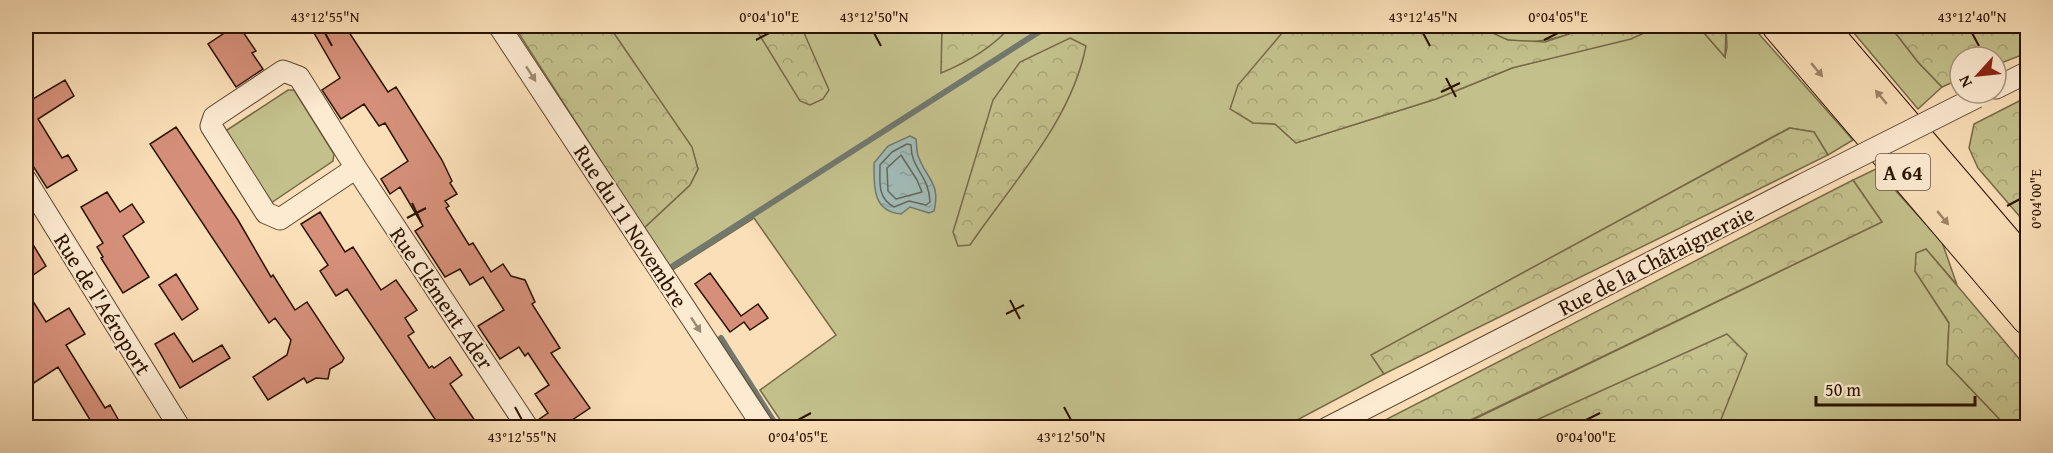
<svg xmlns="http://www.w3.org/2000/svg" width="2053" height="453" viewBox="0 0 2053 453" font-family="'Gentium Book Plus',serif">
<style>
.green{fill:#c3c08b;stroke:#776a46;stroke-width:1.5}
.forest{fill:url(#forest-crowns);stroke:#776a46;stroke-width:1.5}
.water{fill:url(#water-ripples);stroke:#72786e;stroke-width:1.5}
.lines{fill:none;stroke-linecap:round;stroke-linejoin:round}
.shore{stroke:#66675c;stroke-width:1.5}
.stream{stroke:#72786e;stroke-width:6}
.building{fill:#d6907a;stroke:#2b1300;stroke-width:1.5}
.street-casing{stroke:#5f462e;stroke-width:23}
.highway-casing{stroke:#2b1300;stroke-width:35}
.street{stroke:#fcead1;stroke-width:21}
.highway{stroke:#fadfb8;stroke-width:33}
.street-bridge-casing{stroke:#5f462e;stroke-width:23;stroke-linecap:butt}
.street-bridge{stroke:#fcead1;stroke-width:21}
.oneway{fill:#9d8365}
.oneway2{fill:#9e8973}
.ticks{fill:none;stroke:#2b1300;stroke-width:2}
.labels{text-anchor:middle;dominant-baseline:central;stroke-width:4.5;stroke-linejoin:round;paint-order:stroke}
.shield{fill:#fcead1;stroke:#6a543f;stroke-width:1.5}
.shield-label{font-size:21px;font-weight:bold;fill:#2b1300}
.street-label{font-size:22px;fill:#2b1300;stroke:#fcead1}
.neatline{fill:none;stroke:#2b1300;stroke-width:2}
.ticks-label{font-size:15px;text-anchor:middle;fill:#2b1300}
</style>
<defs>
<pattern id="forest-crowns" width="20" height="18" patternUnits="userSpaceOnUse" patternTransform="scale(1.5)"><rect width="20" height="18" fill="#c3c08b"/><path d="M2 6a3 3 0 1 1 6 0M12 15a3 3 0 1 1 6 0" fill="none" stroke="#a8a476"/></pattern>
<pattern id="water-ripples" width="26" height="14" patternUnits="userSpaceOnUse" patternTransform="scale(1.5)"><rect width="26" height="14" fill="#a1bbb7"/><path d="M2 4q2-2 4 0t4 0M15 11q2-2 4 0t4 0" fill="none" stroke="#8ba09c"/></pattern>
</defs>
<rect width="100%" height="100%" fill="#fadfb8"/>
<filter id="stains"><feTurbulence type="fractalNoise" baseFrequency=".00333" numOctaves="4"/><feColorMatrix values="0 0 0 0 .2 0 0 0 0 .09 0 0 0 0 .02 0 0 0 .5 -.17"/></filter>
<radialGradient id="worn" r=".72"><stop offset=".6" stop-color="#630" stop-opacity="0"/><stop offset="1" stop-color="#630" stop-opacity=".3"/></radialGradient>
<path class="green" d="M609 26H1288L1273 46 1253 123 1275 124 1296 143 1436 99 1512 68 1642 34 1647 26H1698L1725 57 1727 47 1726 26H1752L1853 140 1828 155 1814 132 1789 128 1372 355 1384 374 1284 427H785L760 390 836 335 754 218 671 271 644 228 690 185 698 169 691 147Z
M1477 26H1593C1554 41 1514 52 1477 26Z
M1848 26H1890L1918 62 1942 87 1918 109Z
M288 90H294L334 154 333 161 271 203 226 136 227 130Z
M1876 169 1942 242 1957 285 1926 249 1915 271 1949 323 1947 364 2007 427 1456 428 1882 222 1853 180Z"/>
<path class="forest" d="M514 26H609L692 147 698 169 690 185 644 228Z
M754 26H801L829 90 823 99 810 105 800 101Z
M942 26H1011C992 48 968 62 941 73Z
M1288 26H1477L1508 40 1545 42 1593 26H1647L1642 34 1631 39 1512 68 1436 99 1296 143 1275 124 1253 123 1230 109 1238 85Z
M1698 26H1726L1725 57Z
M1890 26H1945L1966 33 1985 26H2027V53L1996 65V57H1960V79L1942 87 1918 62Z
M1070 38 1086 46C1071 122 1012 183 970 245L958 246 953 232 993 100 1020 62Z
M2027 97V225L1978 168 1969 148 1974 124Z
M1790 128 1814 132 1828 155 1384 374 1371 355Z
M1853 180 1882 222 1456 427H1400L1387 419Z
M1926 249 2027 368V427H2007L1947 364 1949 323 1915 271 1916 253Z
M1727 334 1747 354 1718 427H1521Z"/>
<path class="water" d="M910 136 916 139C917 146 916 152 919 158 927 179 941 184 934 211L929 213 910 207 901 214C872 211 874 186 874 163L888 146Z"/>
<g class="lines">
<path class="shore" d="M907 144 911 145C911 170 929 174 930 202L926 205 909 201 894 207C877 198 880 182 880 165L892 152Z
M901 155 917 180 922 192 896 199 888 191 887 168Z"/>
<path class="stream" d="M673 266 1048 26
M721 338 778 428"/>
</g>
<path class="building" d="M235 26H239L256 51 252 53 263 69 236 87 208 44Z
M310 26H345L388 92 396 87 442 160 452 181 450 183 457 194 445 201 449 206 446 208 469 245 473 243 491 272 503 264 511 276 525 280 535 302 532 304 560 348 551 353 590 408 560 428H541L538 420 548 413 535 394 549 385 528 353 525 356 519 347 500 359 478 326 504 310 483 277 470 285 460 269 445 277 415 231 423 226 400 187 390 194 381 179 408 161 385 123 379 126 364 104 341 119 322 90 340 78Z
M65 80 74 96 38 119 62 158 68 155 77 170 47 188 26 155V99L28 102Z
M176 127 238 220 271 277 273 275 295 310 307 302 344 358 342 362 330 369 328 379 316 378 307 383 304 378 268 400 253 377 287 355 291 340 275 318 269 323 150 144Z
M107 192 120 212 132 204 144 222 123 236 149 277 123 293 101 258 103 257 97 247 103 243 81 207Z
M320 212 345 252 353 247 381 290 396 280 417 310 405 318 414 332 408 336 429 368 432 366 434 368 450 357 462 375 450 384 480 428H441L347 289 336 296 320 271 328 265 301 224Z
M26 233 46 266 26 280Z
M710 273 741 316 758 304 768 318 750 330 744 322 730 332 695 284Z
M176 274 198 309 182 320 159 285Z
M26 290 46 322 69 308 85 334 66 345 105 408 110 405 123 428H95L58 367 26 388Z
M174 333 193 362 222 345 230 358 180 388 155 344Z"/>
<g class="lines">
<g class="street-casing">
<path id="street" d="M499 26 764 428
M1996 88 2028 72
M356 168 280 219 266 213 211 126 214 117 283 71 299 77 356 168 528 428
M26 180 180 428
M1327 428 1802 185"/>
</g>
<g class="highway-casing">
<path id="highway" d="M1779 26 2028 318
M1820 26 2028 269"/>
</g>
<use href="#street" class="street"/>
<use href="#highway" class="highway"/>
<g class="street-bridge-casing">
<path id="street-bridge" d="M1802 185 1977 97"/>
</g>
<use href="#street-bridge" class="street-bridge"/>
</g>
<defs><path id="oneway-solid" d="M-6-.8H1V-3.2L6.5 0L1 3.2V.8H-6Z" transform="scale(1.5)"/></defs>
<g class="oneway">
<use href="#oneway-solid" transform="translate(1817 70) rotate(50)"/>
<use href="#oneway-solid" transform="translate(1881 97) rotate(-130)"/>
<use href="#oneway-solid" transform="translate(1943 218) rotate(50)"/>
</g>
<g class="oneway2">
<use href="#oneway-solid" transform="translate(531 74) rotate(57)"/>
<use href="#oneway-solid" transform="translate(696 325) rotate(57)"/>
</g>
<path class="ticks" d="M325 33 332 46M874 33 881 46M1423 33 1430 46M1972 33 1979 46M756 40 769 33M1544 40 1558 33M1446 78 1456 97M1441 92 1460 83M412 203 421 222M2007 206 2020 199M407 218 426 208M1010 300 1020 319M1006 314 1024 305M515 407 522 420M1064 407 1071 420M798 420 811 413M1586 420 1600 413"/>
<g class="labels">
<rect class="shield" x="1876" y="154" width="54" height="36" rx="4.5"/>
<g class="shield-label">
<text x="1903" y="172">A 64</text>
</g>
<g class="street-label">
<text transform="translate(631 226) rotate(57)">Rue du 11 Novembre</text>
<text transform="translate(1656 260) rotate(-27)">Rue de la Châtaigneraie</text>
<text transform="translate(442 298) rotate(56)">Rue Clément Ader</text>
<text transform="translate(103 304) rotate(58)">Rue de l'Aéroport</text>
</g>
</g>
<rect width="2053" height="453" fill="none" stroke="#fadfb8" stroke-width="66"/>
<g transform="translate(1978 75) rotate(243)"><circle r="28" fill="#fcead1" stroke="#a8947d" stroke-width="1.5"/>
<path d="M0-4.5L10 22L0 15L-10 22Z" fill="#8f2418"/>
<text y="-9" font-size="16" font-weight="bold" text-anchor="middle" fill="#2b1300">N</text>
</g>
<path d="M1816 396v9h159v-9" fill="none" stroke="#2b1300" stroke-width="3"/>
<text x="1825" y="396" font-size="18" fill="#2b1300" stroke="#fcead1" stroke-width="4.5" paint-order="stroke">50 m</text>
<rect x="33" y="33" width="1987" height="387" class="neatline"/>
<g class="ticks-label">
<text x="325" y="22">43°12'55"N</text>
<text x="769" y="22">0°04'10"E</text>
<text x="874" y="22">43°12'50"N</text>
<text x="1423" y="22">43°12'45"N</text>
<text x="1558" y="22">0°04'05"E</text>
<text x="1972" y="22">43°12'40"N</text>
<text transform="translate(2036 199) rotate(-90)" y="5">0°04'00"E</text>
<text x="522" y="442">43°12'55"N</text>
<text x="798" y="442">0°04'05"E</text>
<text x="1071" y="442">43°12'50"N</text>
<text x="1586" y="442">0°04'00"E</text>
</g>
<rect width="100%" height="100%" filter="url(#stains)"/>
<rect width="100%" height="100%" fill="url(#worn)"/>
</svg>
